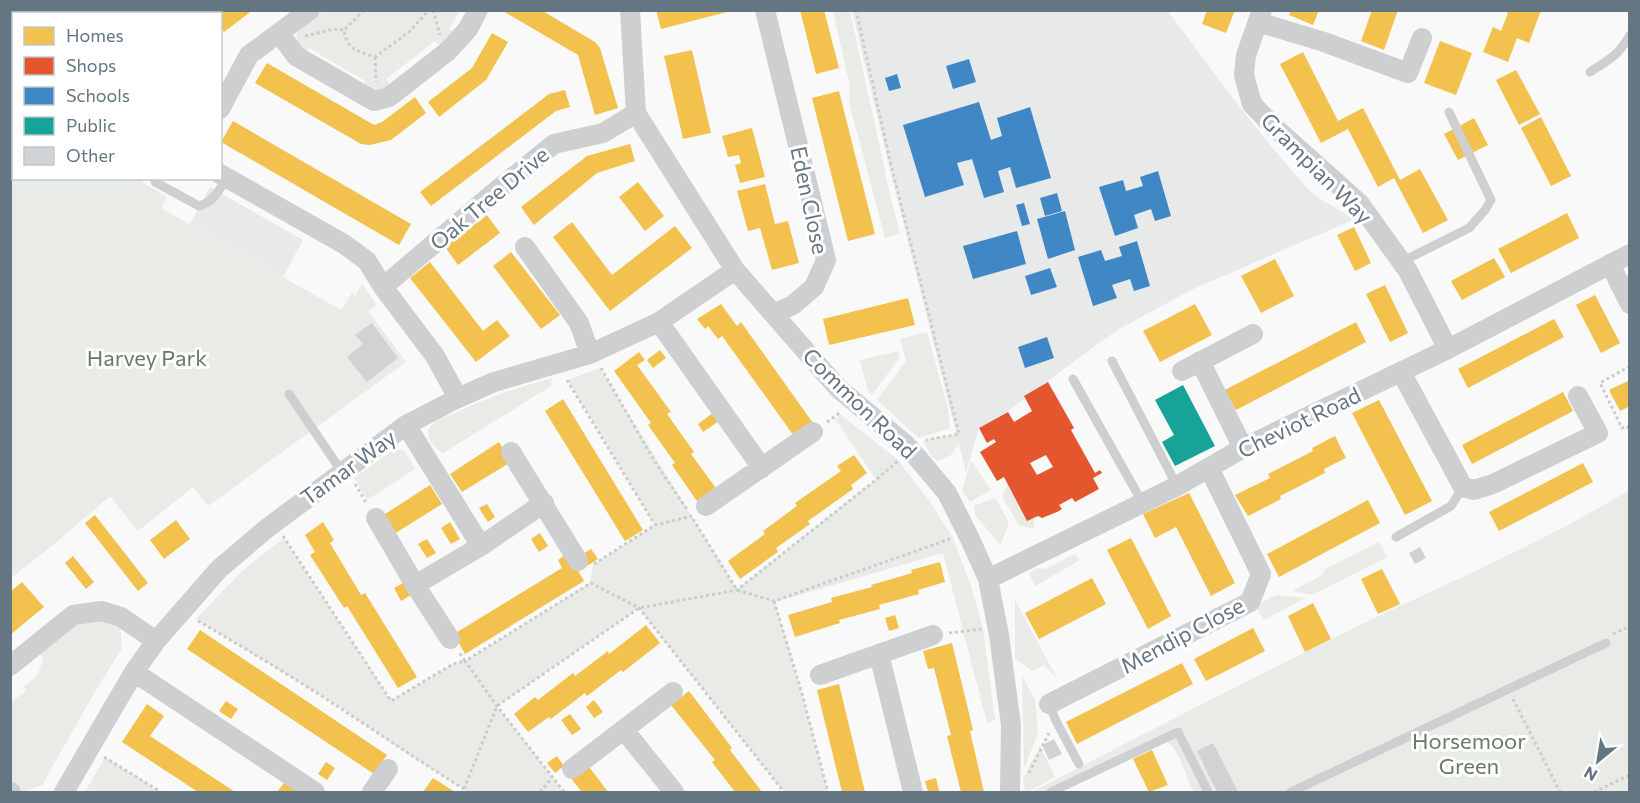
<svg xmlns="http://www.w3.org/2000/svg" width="1640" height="803" viewBox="0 0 1640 803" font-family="Commissioner,sans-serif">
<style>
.built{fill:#e8e9e9}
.green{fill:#e8ebe6}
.homes{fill:#f2c14e}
.shops{fill:#e4572e;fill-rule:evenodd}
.schools{fill:#3f88c5}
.public{fill:#17a398}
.building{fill:#d0d2d3}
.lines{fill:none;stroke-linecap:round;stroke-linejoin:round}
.path{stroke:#cbcccd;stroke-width:3;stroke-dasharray:3 3;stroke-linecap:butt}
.lane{stroke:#cecfd0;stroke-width:9}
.street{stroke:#cecfd0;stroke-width:20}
.labels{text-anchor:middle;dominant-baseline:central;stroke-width:6;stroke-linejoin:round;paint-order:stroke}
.street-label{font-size:22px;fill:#657683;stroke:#fff}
.park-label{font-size:22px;fill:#687a64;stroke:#fff}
</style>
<rect width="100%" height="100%" fill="#f9f9f9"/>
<path class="built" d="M11 10H155V11L151 14H14V113L11 115Z
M852 11H1168L1219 80 1266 140 1308 189 1320 199 1348 215 1353 220 1191 290 1119 329 1084 354 1005 413 979 428 966 472 892 178Z
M210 187 303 240 283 277 190 224Z"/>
<path class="green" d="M323 11H460L449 29 456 34 440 47 435 41 386 79 391 85 379 93 361 87 365 81 309 48 305 54 297 47V31Z
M833 11H850L891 199 900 233 885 238 850 106 849 82Z
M13 113 14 178 143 179 142 182 167 197 161 208 341 310 352 293 355 296 362 284 377 305 368 311 406 362 208 506 193 487 138 531 110 496 58 541 11 578 10 115Z
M927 332 948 408 950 428 919 438 877 400 906 361 900 339Z
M898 351 900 357 872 395 868 392 860 360Z
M600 368 737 589 876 479 835 419 841 415 898 460 930 502 953 538 972 589 983 629 995 720 987 723 943 553 775 602 801 690 828 792H784L639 608 497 706 564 792H467L464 789 401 750 346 711 196 619 242 571 284 538 391 701 453 664 466 661 590 583 593 565 655 525 568 380Z
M552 378 551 386 443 453C432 446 421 434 434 423 438 419 446 417 451 415 483 398 517 388 552 378Z
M957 435 959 443 951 455 937 461 931 456 923 440Z
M393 450H404L415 469 367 500 354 478Z
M971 460 991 490 970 502 962 490Z
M1008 483 1027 521 1034 517V529L1019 525 1002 497Z
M1629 490V792H1193C1187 778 1178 745 1163 739L1052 792H1031C1139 737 1246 681 1354 628 1446 583 1542 544 1629 490Z
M995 498 1009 522 1001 544 998 542 975 515 974 506Z
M1379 542 1387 557 1312 595 1292 591 1322 575 1325 569Z
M1075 554 1080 560 1035 586 1029 573 1037 568 1046 569Z
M1276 595 1306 598 1264 620 1255 606Z
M1015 600 1057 678 1044 665 1032 671 1015 658Z
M90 616 120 623 122 648 96 690 42 785 23 792H17L11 784 10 699 12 701 26 691 24 687 38 674 43 659 39 651 57 636Z
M1022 676 1035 700 1038 733 1024 769Z
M1040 746 1055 777 1028 792H1025L1023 778Z
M105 757 161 792H85Z"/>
<path class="homes" d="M213 10H253L224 32 220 27V14H209Z
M501 10H541L595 42 600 48 618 108 595 115 578 55Z
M656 10H731V11L661 29Z
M800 10H824L839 68 816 74Z
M1207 10H1235L1226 33 1202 24Z
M1291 10H1319L1313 25 1289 15Z
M1372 10H1398L1384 50 1361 41Z
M1502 10H1541L1529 43 1517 38 1508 62 1483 52 1493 27 1501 31 1508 13Z
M492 33 508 42 486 80 439 117 428 102 472 68Z
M1440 41 1472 53 1456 95 1424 83Z
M692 50 711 133 683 139 664 56Z
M1303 52 1338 121 1363 108 1400 180 1420 169 1448 220 1423 233 1394 178 1378 187 1348 129 1321 143 1280 64Z
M267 63 374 125 382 122 415 97 426 113 391 140 370 145 361 144 255 83Z
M1516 70 1540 114 1519 125 1496 80Z
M565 90 570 107 556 111 431 206 420 192 549 94Z
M839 91 875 234 848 241 812 98Z
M1541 117 1571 176 1551 186 1521 128Z
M1474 118 1488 145 1458 160 1444 134Z
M233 121 411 224 399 245 221 142Z
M752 128 765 177 740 183 735 165 741 163 739 155 728 157 722 136Z
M630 144 635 161 597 173 534 225 521 207 587 156Z
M638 182 664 216 645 231 619 197Z
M765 184 775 224 788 221 799 263 772 270 760 228 748 231 737 191Z
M1567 213 1579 238 1511 273 1498 249Z
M487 215 500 233 458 265 445 247Z
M572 222 612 275 675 226 692 248 610 311 553 237Z
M1354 227 1371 263 1355 271 1337 235Z
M511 252 560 315 541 329 493 266Z
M1494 258 1505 277 1462 300 1451 281Z
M1275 259 1294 296 1261 313 1241 276Z
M430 262 483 331 497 320 510 336 476 362 410 278Z
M1385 285 1408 333 1390 342 1366 294Z
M1595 295 1620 343 1601 353 1576 305Z
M908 298 915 325 829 345 823 319Z
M721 304 737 326 741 322 813 423 794 436 722 336 718 339 708 326 705 329 697 319Z
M1195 304 1212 335 1160 362 1143 331Z
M1554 319 1564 337 1468 388 1458 369Z
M1356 322 1366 342 1236 410 1225 390Z
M660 350 666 358 653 368 647 360Z
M639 352 645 360 637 365 671 412 667 414 694 452 691 454 718 491 699 504 672 465 675 463 648 425 651 423 614 371Z
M1630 380V406L1620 411 1609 390Z
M1563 392 1573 411 1472 464 1462 445Z
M563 399 643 530 625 541 545 411Z
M1379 400 1432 501 1405 515 1352 413Z
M713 413 719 421 703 432 698 424Z
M1335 436 1346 458 1324 469 1325 473 1280 496 1281 499 1248 516 1235 495 1270 478 1268 474 1313 451 1312 448Z
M499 442 511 462 462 492 450 474Z
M854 455 867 473 851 485 853 489 808 521 810 524 776 548 778 552 740 579 728 561 765 534 763 531 797 506 795 503 841 471 837 466Z
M1583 463 1593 482 1499 531 1489 512Z
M430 485 442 504 394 534 382 516Z
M1189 493 1235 583 1211 596 1176 527 1155 538 1143 514Z
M1368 500 1380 523 1279 577 1267 554Z
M487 504 495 517 488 522 479 508Z
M95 515 148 583 138 591 85 523Z
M176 520 190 539 164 559 150 540Z
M323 522 334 540 330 543 361 595 365 593 417 677 398 688 347 606 344 608 310 555 315 552 305 535Z
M450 522 460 539 451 544 441 528Z
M540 533 548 546 539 552 531 539Z
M1131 538 1171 616 1148 629 1107 550Z
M427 539 436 553 427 558 418 544Z
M591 549 598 559 587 566 580 556Z
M570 552 573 562 584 581 465 654 454 634 562 568 558 560Z
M73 556 94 582 86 589 65 563Z
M940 562 945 582 918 590 919 594 879 605 880 609 839 620 840 623 795 637 788 615 832 602 831 598 872 587 871 585 912 573 911 570Z
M1382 569 1400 604 1378 614 1361 579Z
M1092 578 1106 604 1039 639 1025 613Z
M22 582 44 607 10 635V592Z
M403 583 411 595 401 601 394 588Z
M1313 603 1331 639 1305 652 1288 616Z
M895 615 899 628 889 631 885 618Z
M646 625 660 643 623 672 621 670 587 696 585 693 551 719 549 717 528 732 514 714 535 697 538 700 573 673 575 676 608 651 609 654Z
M1253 628 1265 651 1206 681 1194 659Z
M200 630 387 755 374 774 187 649Z
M952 643 973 730 970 731 984 792H961L947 736 951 735 934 668 928 669 923 651Z
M1182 663 1193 684 1077 744 1066 722Z
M839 684 865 792H842L817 690Z
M689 691 732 748 730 750 762 792H735L712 762 715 760 671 705Z
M594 700 603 712 594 718 586 707Z
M226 701 238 709 231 719 219 711Z
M147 704 164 716 150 736 235 792H198L122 742Z
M570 714 581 729 572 735 561 720Z
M1152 750 1168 785 1149 792 1133 759Z
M557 756 564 766 555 773 547 763Z
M326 762 335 768 327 780 318 774Z
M587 764 608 792H582L570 777Z
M433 778 455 792H423Z
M936 778 939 791 928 792 925 781Z
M284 783 296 790 294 792H277Z"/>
<path class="shops" d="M1048 382 1074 428 1071 430 1095 473 1100 470 1102 473 1093 478 1099 489 1075 502 1072 498 1059 505 1062 509 1057 512 1042 518 1038 516 1027 521 1004 477 997 481 980 452 996 442 994 439 987 443 979 428 1008 412 1014 422 1032 411 1024 396ZM1046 455 1053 467 1037 475 1030 463Z"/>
<path class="schools" d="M969 59 976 82 953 89 946 66Z
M897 74 901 88 889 91 885 78Z
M979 102 991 140 1002 136 997 118 1030 107 1051 178 1016 188 1010 167 998 171 1004 192 984 198 972 159 957 163 964 185 925 197 903 125Z
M1158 171 1171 216 1155 221 1151 209 1134 215 1138 228 1115 236 1099 187 1123 180 1126 191 1143 186 1140 177Z
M1057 193 1062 211 1045 216 1040 198Z
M1024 203 1030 224 1022 226 1016 205Z
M1065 211 1075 250 1048 259 1037 219Z
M1017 231 1026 264 973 279 963 246Z
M1137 241 1150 286 1134 291 1130 279 1112 285 1117 298 1093 306 1078 257 1101 250 1105 261 1122 256 1119 247Z
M1050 268 1057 287 1031 295 1025 276Z
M1047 337 1054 358 1025 368 1018 347Z"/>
<path class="public" d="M1183 385 1215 446 1175 466 1162 442 1174 435 1155 400Z"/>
<path class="building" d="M372 323 398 358 367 382 347 357 363 344 355 335Z
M1420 547 1426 558 1415 564 1409 553Z
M1054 739 1062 754 1049 760 1042 745Z
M1213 743 1238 792H1217L1197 751Z"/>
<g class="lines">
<path class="path" d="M364 10 344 30C346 50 359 51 375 57L409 32 429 10
M433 10 440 35
M856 10 891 165 959 434 926 440
M305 36 334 29 344 30
M375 57 376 82
M1630 366 1600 383 1622 428 1627 426 1630 430
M601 368 655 462 688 511
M567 380 655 525
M827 422 841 412
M355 484 367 504
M693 519 737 590 774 601 950 539
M283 536 391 701 453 664 465 661 459 652
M594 564 655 525 692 516
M774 601 801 690 828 792
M198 621C248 650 298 680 346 712 386 738 424 764 464 789L467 792
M949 633 981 629
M1613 634 1630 626
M1513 699 1560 792
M104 757 161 792
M1029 773 1049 733
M464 789 497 706 639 608 737 590 877 479 898 461
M540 792 552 778
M564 792 497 706 465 661 591 583 639 608 784 792
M1594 792 1630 775"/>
<path class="lane" d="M1590 72C1610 59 1618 56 1630 35
M155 182 199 206C213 203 219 190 227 178
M1401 262 1469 228 1485 210 1491 200 1449 112
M1112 361 1177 486
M1073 379 1142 502
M289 394 342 472
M1396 537 1451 506 1463 487
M1049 704 1056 721 1079 764
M1051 792 1178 732 1208 792
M1291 792 1606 643"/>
<path class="street" d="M630 10 636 113 735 270 838 388 905 444 916 456 947 493 970 539 988 579 999 635 1011 725 1010 792
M765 10 826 260 814 287 793 305 773 314
M1262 10 1246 55 1244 75 1252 104 1273 126 1360 204 1408 271 1448 349
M1258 22 1324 42 1408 73 1422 38
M280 34 296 56 374 101 389 97 448 51 468 29 478 10
M220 109 249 55 310 10
M220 174 344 244 367 261 383 287 435 356 458 398
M525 247 579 323 590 354
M1610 264 1630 304
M383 287 490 196 554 144 603 133 636 113
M659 322 762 468
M1200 361 1243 448
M1182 371 1253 334
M1401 372 1463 487 1474 490 1493 484 1598 433 1578 396
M406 425 481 546
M511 452 578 561
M706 506 813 432
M376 518 415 585 450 639
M988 579 1177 486 1243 448 1448 349 1630 254
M415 585 481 546 544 503
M879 654 913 792
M10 666 73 615 102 611 121 617 156 641
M134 672 315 792
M820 675 933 635
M1049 704 1250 602 1261 574 1209 468
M624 730 674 792
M572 769 673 692
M10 792H11
M64 792 134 672 156 641 219 569 266 529 406 425 458 398 494 382 590 354 659 322 735 270
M372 792 388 769"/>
</g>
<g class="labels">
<g class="street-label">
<text transform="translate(1317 168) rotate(45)">Grampian Way</text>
<text transform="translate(489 198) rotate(-40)">Oak Tree Drive</text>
<text transform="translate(810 200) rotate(78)">Eden Close</text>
<text transform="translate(860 403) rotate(44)">Common Road</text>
<text transform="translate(1299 422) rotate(-26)">Cheviot Road</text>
<text transform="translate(348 467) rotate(-36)">Tamar Way</text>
<text transform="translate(1182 635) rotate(-28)">Mendip Close</text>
</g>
<g class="park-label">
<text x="147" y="357">Harvey Park</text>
<text x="1469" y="740">Horsemoor<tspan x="1469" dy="25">Green</tspan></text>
</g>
</g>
<rect width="1640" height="803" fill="none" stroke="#657683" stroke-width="24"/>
<rect x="12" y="12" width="210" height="168" fill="#ffffff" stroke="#c1c8cd" stroke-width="1.5"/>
<rect x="24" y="27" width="30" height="18" fill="#f2c14e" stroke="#c1c8cd" stroke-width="1.5"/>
<text x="66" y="42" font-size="18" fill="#657683">Homes</text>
<rect x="24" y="57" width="30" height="18" fill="#e4572e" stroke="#c1c8cd" stroke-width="1.5"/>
<text x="66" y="72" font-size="18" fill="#657683">Shops</text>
<rect x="24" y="87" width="30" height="18" fill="#3f88c5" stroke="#c1c8cd" stroke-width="1.5"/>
<text x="66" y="102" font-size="18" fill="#657683">Schools</text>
<rect x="24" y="117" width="30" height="18" fill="#17a398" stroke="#c1c8cd" stroke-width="1.5"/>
<text x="66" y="132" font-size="18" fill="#657683">Public</text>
<rect x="24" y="147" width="30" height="18" fill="#d0d2d3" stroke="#c1c8cd" stroke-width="1.5"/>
<text x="66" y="162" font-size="18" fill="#657683">Other</text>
<g transform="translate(1598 761) rotate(210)" stroke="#ffffff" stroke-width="4.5" paint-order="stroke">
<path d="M0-4.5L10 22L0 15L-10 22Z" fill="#657683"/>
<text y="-9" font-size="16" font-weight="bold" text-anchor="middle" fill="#657683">N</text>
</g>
</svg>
